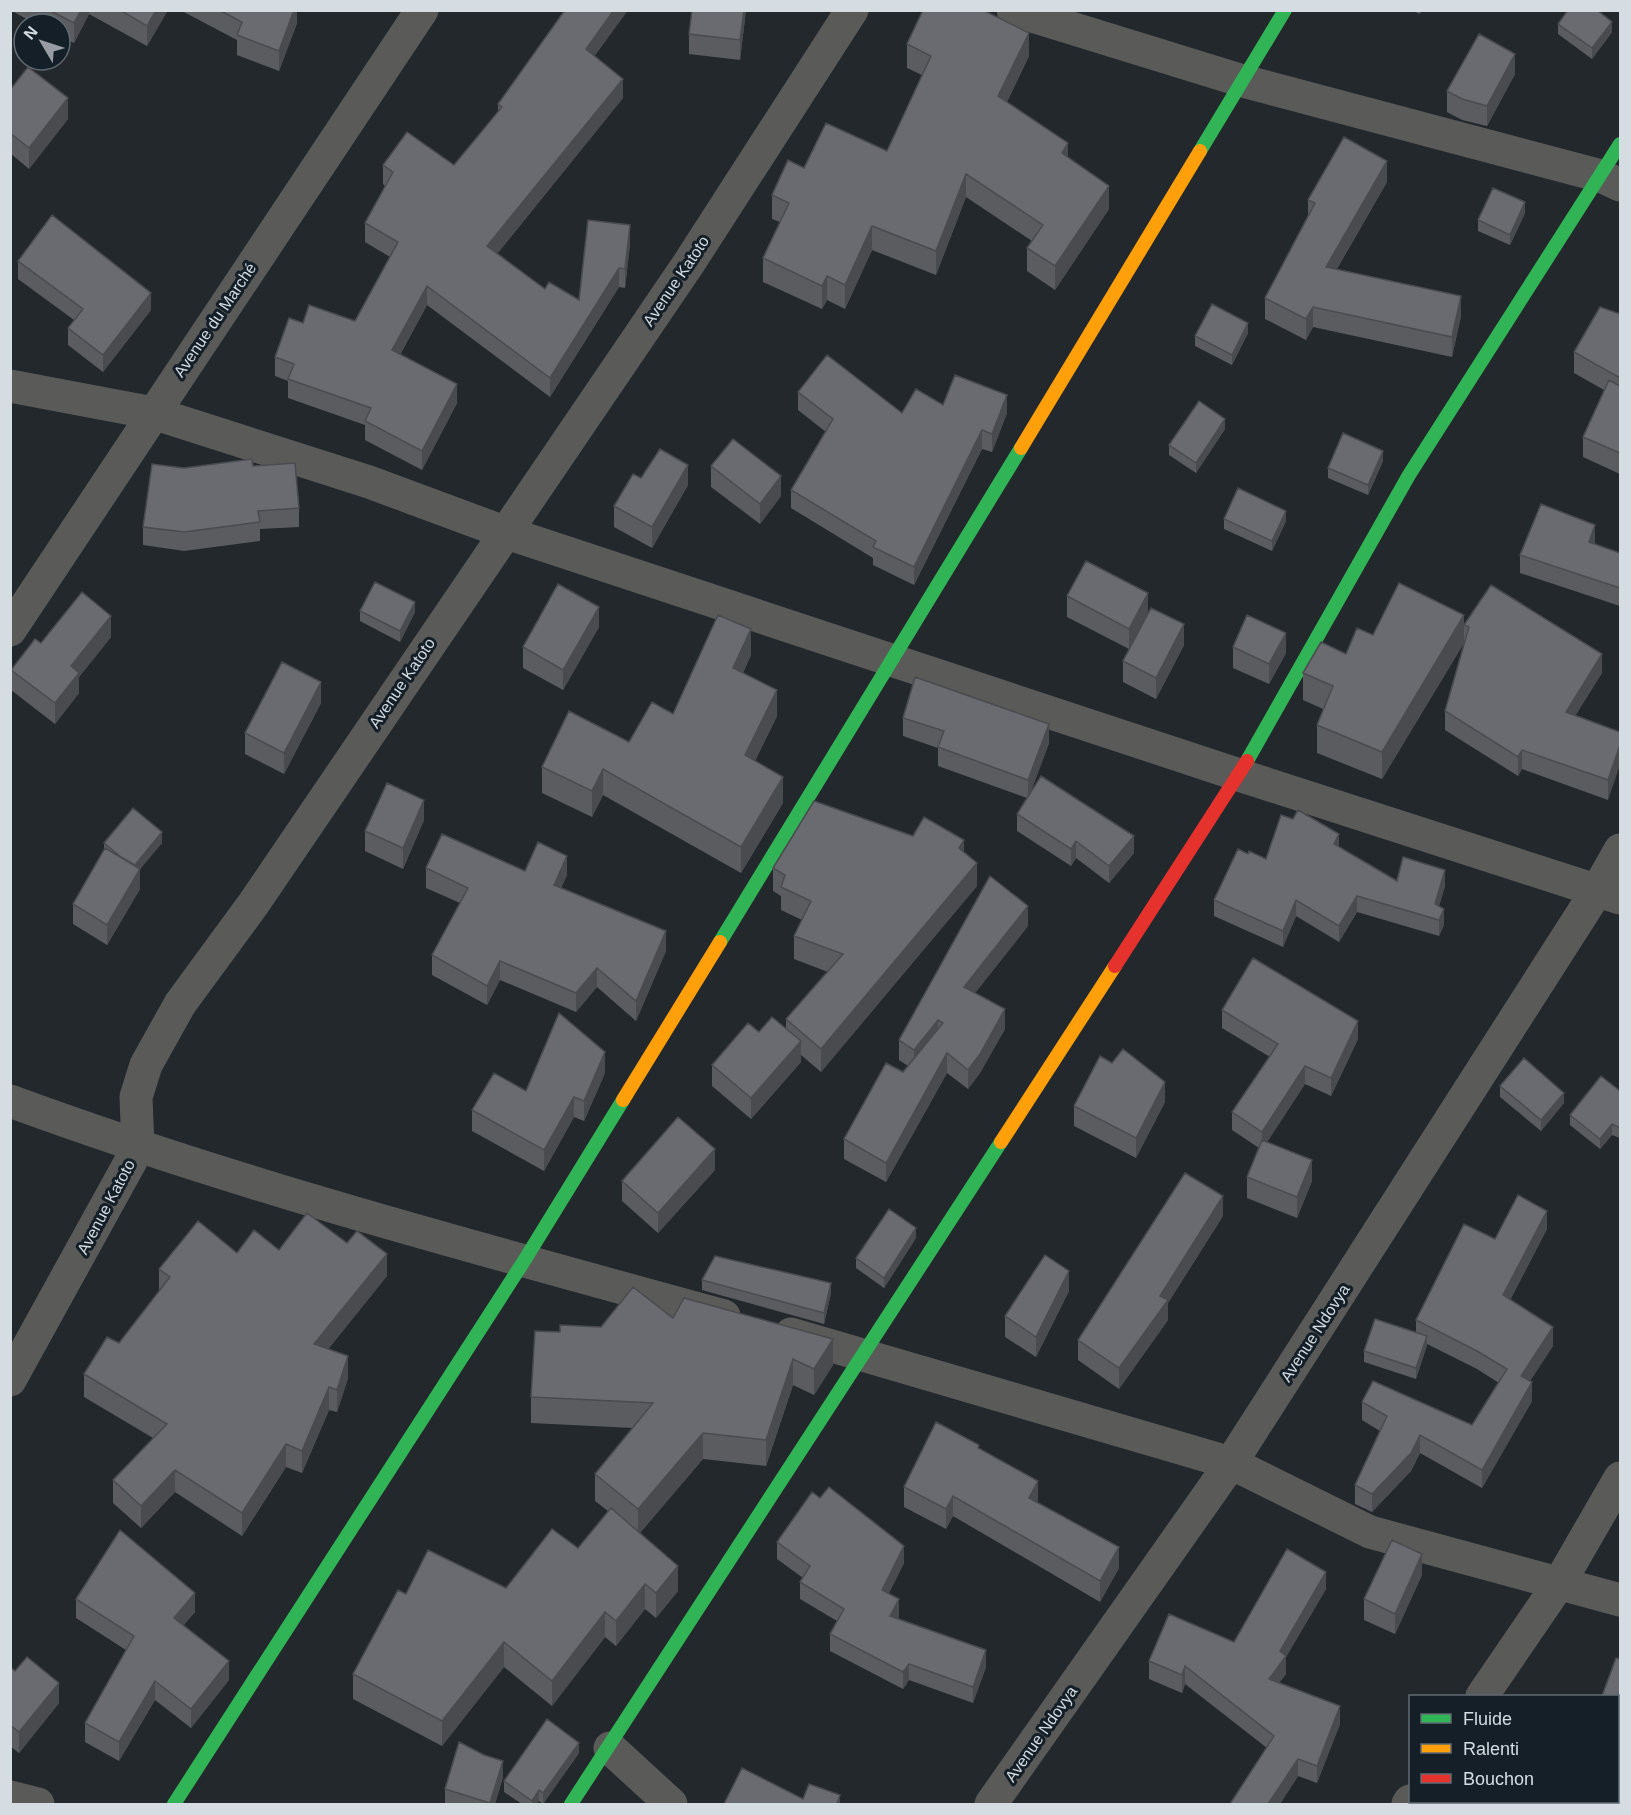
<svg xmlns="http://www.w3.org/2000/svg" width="1631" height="1815" viewBox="0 0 1631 1815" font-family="Helvetica,sans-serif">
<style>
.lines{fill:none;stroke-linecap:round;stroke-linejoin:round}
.street{stroke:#5a5a59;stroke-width:33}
.fast{stroke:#30b455;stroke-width:14}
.slow{stroke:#ff9f0a;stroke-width:14}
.jam{stroke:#e5322d;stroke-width:14}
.wall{fill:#5a5c60}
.shaded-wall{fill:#4a4b4e}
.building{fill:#696b70;stroke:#4a4b4e;stroke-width:1.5}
.labels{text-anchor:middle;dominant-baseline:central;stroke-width:6;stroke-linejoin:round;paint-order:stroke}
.street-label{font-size:16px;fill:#d5dce2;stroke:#141f28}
</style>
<rect width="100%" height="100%" fill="#23282d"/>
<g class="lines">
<path class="street" d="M1013 10 1243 81 1601 176 1620 185
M10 386 153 413 369 482 504 532 1239 775 1620 898
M10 630 422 10
M10 1101C244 1187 485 1250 724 1316
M791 1334 1231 1463 1370 1532 1620 1600
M10 1380 138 1148 136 1097 146 1065 180 1004 254 903 689 263 852 10
M1482 1696 1560 1582 1620 1478
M610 1748 671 1804
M10 1797 38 1804
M991 1804 1231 1463 1598 889 1620 850
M1408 1804 1410 1801"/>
<path class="fast" d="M1200 151 1285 10
M1247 761 1409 475 1620 144
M720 942 1021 448
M174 1804 524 1261 623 1100
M571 1804 1001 1142"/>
<path class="slow" d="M1021 448 1200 151
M623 1100 720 942
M1001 1142 1115 966"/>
<path class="jam" d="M1115 966 1247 761"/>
</g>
<path class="wall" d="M10 10H168L147 46 89 14 74 43 60 36V24H36Z
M180 10H297V23L279 71 237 55V40Z
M565 10H628L594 56 623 98 497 254 545 289 579 300 630 244 625 288 619 287 550 397 427 305 400 355 457 403 422 470 365 440V425L288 398V381L275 376V357L303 323 355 321 390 257 365 242V223L385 186 383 184V165H454L498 112V104Z
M746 10 740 60 689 54V34Z
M1411 10H1421L1420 14Z
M1558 24 1612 32 1592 59 1558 34Z
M907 44 1029 56 1007 102 1068 157 1109 209 1055 290 1027 271V248L1032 241 966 197 936 275 872 250 845 309 827 300 822 309 763 282V258L780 222 772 219V195L804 168 887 151 922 75 907 68Z
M1515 74 1487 126 1462 120 1447 112V91Z
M10 90 68 119 29 169 10 153Z
M1387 182 1337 269 1461 316 1452 357 1313 327 1306 340 1265 319V298L1308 216V200Z
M1525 213 1510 245 1478 231V220Z
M18 261 151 310 103 372 68 345V328L74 320 18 279Z
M1620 314V474L1583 457V437L1604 390 1574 373V352Z
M1248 333 1232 365 1195 346V336Z
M798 392 902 413 943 405 1007 413 992 452 982 449 914 585 873 565V558L791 508V490L826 432 798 410Z
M1225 429 1196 473 1169 455V445Z
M1383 461 1368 495 1328 478V468Z
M253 466 299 508V527L260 529V541L184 551 143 545V527L184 468Z
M711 466 781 496 760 524 711 487Z
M641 478 688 485 652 548 614 527V506Z
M1224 519 1286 521 1272 551 1224 529Z
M1595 544 1620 553V606L1520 573V555Z
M1067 596 1148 613 1129 649 1067 617Z
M360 611 415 612 400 642 360 621Z
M1464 625 1602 673 1575 715 1620 732 1608 800 1522 769 1518 776 1445 730V711L1464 643Z
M599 627 563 690 523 668V647Z
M1373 635 1464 643 1382 779 1317 753V725L1323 709 1303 700V673L1346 654Z
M111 637 79 677V693L55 724 11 690V670Z
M1184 645 1156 699 1123 682V661Z
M1233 647 1286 653 1269 684 1233 668Z
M751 655 743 673 777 716 755 761 783 803 741 873 603 795 592 817 542 793V767L629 742 673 714Z
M321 703 284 774 245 754V733Z
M903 718 1049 743 1030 794 1134 853 1109 883 1076 858 1071 866 1017 831V814L1027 798 938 766V748L903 736Z
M424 820 403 869 365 851V831Z
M913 836 964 852 977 886 821 1072 801 1055V1062L751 1119 712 1086V1065L759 1032 786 1029V1019L828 972 794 959V936L802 920 781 910V896L773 891V868Z
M104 843H162L140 868V889L107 945 73 924V904L104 850Z
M1339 847 1397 881 1445 886 1439 906 1444 925 1439 936 1357 912 1339 942 1296 916 1283 947 1214 916V900L1266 859Z
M426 868 525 871 567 875 561 888 666 951 636 1021 597 987 576 1012 500 980 487 1005 432 975V955L460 903 426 888Z
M1028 926 975 993 1005 1029 980 1073 968 1089 947 1073 886 1182 844 1159V1139L908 1066 899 1060V1040Z
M1222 1010 1358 1039 1331 1096 1305 1084 1267 1142 1312 1181 1297 1218 1247 1198V1177L1259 1148 1232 1130V1112L1270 1057 1222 1028Z
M605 1073 584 1121 574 1117 544 1171 472 1131V1110L526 1091Z
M1500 1086 1564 1103 1541 1131 1500 1097Z
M1620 1091V1138L1612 1135 1600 1149 1570 1125V1115Z
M1165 1102 1136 1158 1074 1126V1106Z
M715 1170 658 1233 622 1201V1181Z
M1223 1216 1168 1303V1320L1119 1389 1078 1360V1340Z
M1547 1229 1510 1300 1553 1346 1530 1381 1532 1401 1482 1488 1420 1453 1411 1471 1372 1512 1355 1504V1485L1380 1431 1362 1420V1402L1472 1425 1499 1383 1477 1369 1427 1344 1416 1379 1364 1362V1351L1416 1332V1320L1495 1239Z
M916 1238 884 1288 856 1268V1258Z
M279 1250 387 1276 328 1349 348 1378 337 1412 329 1410 302 1473 286 1467 242 1536 175 1492 141 1528 113 1503V1480L153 1438 84 1397V1374L119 1343 159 1291V1269L237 1253Z
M702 1280 831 1293 824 1324 702 1290Z
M1069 1291 1036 1357 1005 1337V1316Z
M673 1318 833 1365 814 1395 793 1385 766 1466 703 1459 640 1533 678 1591 656 1618 645 1609 616 1646 605 1637 552 1706 504 1667 442 1746 353 1699V1674L406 1594 506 1588 578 1548 608 1511 595 1501V1474L633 1428 531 1423V1397L560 1332Z
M979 1448 1037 1502 1119 1568 1100 1602 953 1516 946 1529 904 1507V1487Z
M777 1542 904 1563 889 1593 899 1616 898 1618 986 1667 973 1703 909 1680 903 1689 830 1651V1634L837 1621 800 1599V1582L803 1578 777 1559Z
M1422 1575 1395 1634 1364 1620V1599Z
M1326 1589 1286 1657V1674L1279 1683 1340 1724 1317 1783 1298 1776 1280 1804H1230L1267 1748 1185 1684 1182 1693 1149 1679V1661L1234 1642Z
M76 1599 195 1612 183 1625 229 1680 191 1728 155 1700 119 1761 85 1742V1723L126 1650 76 1618Z
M1620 1659V1739L1617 1738V1696Z
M10 1667 59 1703 19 1753 10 1746Z
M579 1753 543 1804 539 1801 536 1804H522L504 1792V1781Z
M503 1777 495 1804H445V1789Z"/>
<path class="shaded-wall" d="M81 10H89V14L74 43V23Z
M156 10H168L147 46V26Z
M294 10H297V23L279 71V51Z
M614 10H628L586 68V49Z
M744 10H746L740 60V40Z
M1612 22V32L1592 59V48Z
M1029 33V56L998 120V96Z
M1515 54V74L1487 126V106Z
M623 79V98L487 266V246Z
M68 98V119L29 169V148Z
M1068 143V167L1062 153Z
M1387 161V182L1326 287V267Z
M966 174V197L936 275V251Z
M1109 186V209L1055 290V266Z
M1525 202V213L1510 245V235Z
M630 225V244L625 288V269Z
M872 226V250L845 309V285Z
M619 268V287L550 397V378Z
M827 276V300L822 309V286Z
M427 286V305L392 369V350Z
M151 293V310L103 372V355Z
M1461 296V316L1452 357V337Z
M1313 307V327L1306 340V319Z
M1248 323V333L1232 365V355Z
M457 384V403L422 470V451Z
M1007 395V413L992 452V434Z
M1225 419V429L1196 473V463Z
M982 430V449L914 585V567Z
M1383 451V461L1368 495V485Z
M688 465V485L652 548V527Z
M781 476V496L760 524V504Z
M1286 511V521L1272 551V541Z
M1595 525V544L1589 561V542Z
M1148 593V613L1129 649V629Z
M415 602V612L400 642V631Z
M599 607V627L563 690V670Z
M1464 615V643L1382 779V752Z
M111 616V637L79 677V693L55 724V703L71 666Z
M1184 624V645L1156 699V678Z
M751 629V655L733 695V668Z
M1286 633V653L1269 684V664Z
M1602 654V673L1566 731V712Z
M321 682V703L284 774V753Z
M777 690V716L745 781V755Z
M1049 724V743L1028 799V780Z
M1620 745V765L1608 800V780Z
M1522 750V769L1518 776V757Z
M603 769V795L592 817V791Z
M783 777V803L741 873V847Z
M424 800V820L403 869V848Z
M162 832V843L133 878V867Z
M1339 834V851L1334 844Z
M1134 836V853L1109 883V866Z
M964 840V863L959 848Z
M1076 841V858L1071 866V849Z
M567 856V875L554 904V885Z
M977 863V886L821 1072V1049Z
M140 869V889L107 945V925Z
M1445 870V886L1435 920V904Z
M1357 896V912L1339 942V926Z
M1296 900V916L1283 947V931Z
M1028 906V926L964 1007V987Z
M1444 909V925L1439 936V920Z
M666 931V951L636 1021V1001Z
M500 961V980L487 1005V986Z
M597 968V987L576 1012V993Z
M1005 1009V1029L980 1073 968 1089V1070Z
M938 1020V1040L914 1070V1050Z
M1358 1021V1039L1331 1096V1078Z
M801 1041V1062L751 1119V1098Z
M605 1052V1073L584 1121V1101Z
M947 1053V1073L886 1182V1163Z
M1305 1066V1084L1262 1150V1132Z
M1165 1082V1102L1136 1158V1138Z
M1564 1093V1103L1541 1131V1120Z
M574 1097V1117L544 1171V1150Z
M1612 1124V1135L1600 1149V1139Z
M715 1149V1170L658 1233V1213Z
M1312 1160V1181L1297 1218V1197Z
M1223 1196V1216L1168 1303V1320L1119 1389V1368L1160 1296Z
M1547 1211V1229L1503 1314V1295Z
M916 1228V1238L884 1288V1278Z
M387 1254V1276L314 1367V1344Z
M1069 1271V1291L1036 1357V1337Z
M831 1283V1293L824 1324V1313Z
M1553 1327V1346L1521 1394V1376Z
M1427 1336V1346L1416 1379V1368Z
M833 1339V1365L814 1395V1369Z
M348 1356V1378L337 1412V1390Z
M793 1359V1385L766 1466V1440Z
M1532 1382V1401L1482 1488V1470Z
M329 1387V1410L302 1473V1451Z
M703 1433V1459L638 1535V1509Z
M1420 1435V1453L1411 1471 1372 1512V1494Z
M286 1444V1467L242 1536V1513Z
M175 1470V1492L141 1528V1506Z
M1038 1481V1502L1029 1518V1498Z
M953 1496V1516L946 1529V1509Z
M904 1546V1563L882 1606V1590Z
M1119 1547V1568L1100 1602V1581Z
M1422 1554V1575L1395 1634V1614Z
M678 1566V1591L656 1618V1593Z
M1326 1572V1589L1286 1657V1674L1269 1696V1679L1280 1651Z
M645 1584V1609L616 1646V1621Z
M195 1593V1612L174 1637V1618Z
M899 1599V1616L890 1632V1616Z
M605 1612V1637L552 1706V1681Z
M504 1642V1667L442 1746V1721Z
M986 1650V1667L973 1703V1687Z
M229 1661V1680L191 1728V1709Z
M909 1664V1680L903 1689V1672Z
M1185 1666V1684L1182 1693V1675Z
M155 1681V1700L119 1761V1742Z
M59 1683V1703L19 1753V1732Z
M1340 1706V1724L1317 1783V1766Z
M579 1743V1753L543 1804V1793Z
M1298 1759V1776L1280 1804H1268Z
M503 1761V1777L495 1804H490Z
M539 1790V1801L536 1804H532V1801Z
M840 1795V1804H837Z"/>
<path class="building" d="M49 10H81L74 23Z
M120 10H156L147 26Z
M219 10H294L279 51 237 35 242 22Z
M565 10H614L586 49 623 79 487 246 545 289 549 282 579 300 588 220 630 225 625 269 619 268 550 378 427 286 392 350 457 384 422 451 365 421 371 408 288 379 294 364 275 357 289 318 303 323 309 305 355 321 398 242 365 223 393 172 383 165 407 132 454 165 502 107 498 104Z
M692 10H744L740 40 689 34Z
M923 10H983L1029 33 998 96 1068 143 1062 153 1109 186 1055 266 1027 248 1043 225 966 174 936 251 872 226 845 285 827 276 822 286 763 258 789 203 772 195 788 160 804 168 826 123 887 151 931 56 907 44Z
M1568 10H1597L1612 22 1592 48 1558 24Z
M1479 34 1515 54 1487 106 1462 99 1447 91Z
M28 67 68 98 29 148 10 133V90Z
M1344 137 1387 161 1326 267 1461 296 1452 337 1313 307 1306 319 1265 298 1315 203 1308 200Z
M1493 188 1525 202 1510 235 1478 220Z
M52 215 151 293 103 355 68 328 83 309 18 261Z
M1212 304 1248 323 1232 355 1195 336Z
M1600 307 1620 314V378L1574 352Z
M827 355 902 413 916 389 943 405 955 375 1007 395 992 434 982 430 914 567 873 547 876 541 791 490 833 419 798 392Z
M1609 380 1620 386V453L1583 437Z
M1199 401 1225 419 1196 463 1169 445Z
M1343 433 1383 451 1368 485 1328 468Z
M733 439 781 476 760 504 711 466Z
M660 449 688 465 652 527 614 506 633 474 641 478Z
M252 459 253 466 295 463 299 508 258 511 260 522 184 532 143 527 152 464 184 468Z
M1238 488 1286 511 1272 541 1224 519Z
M1541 504 1595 525 1589 542 1620 553V588L1520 555Z
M1086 561 1148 593 1129 629 1067 596Z
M375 582 415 602 400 631 360 611Z
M1399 583 1464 615 1382 752 1317 725 1333 686 1303 673 1321 642 1346 654 1357 628 1373 635Z
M558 584 599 607 563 670 523 647Z
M1491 585 1602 654 1566 712 1620 732V745L1608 780 1522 750 1518 757 1445 711 1469 627 1464 625Z
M82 592 111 616 71 666 79 673 55 703 11 670 35 639 41 643Z
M1151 608 1184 624 1156 678 1123 661Z
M718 615 751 629 733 668 777 690 745 755 783 777 741 847 603 769 592 791 542 767 569 711 629 742 652 702 673 714Z
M1247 615 1286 633 1269 664 1233 647Z
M282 662 321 682 284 753 245 733Z
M915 677 1049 724 1028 780 938 747 944 731 903 718Z
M1041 776 1134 836 1109 866 1076 841 1071 849 1017 814Z
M387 783 424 800 403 848 365 831Z
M814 801 913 836 924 817 964 840 959 848 977 863 821 1049 786 1019 843 954 794 936 811 901 781 887 785 875 773 868Z
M133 808 162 832 135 865 121 857 104 843Z
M1298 810 1339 834 1334 844 1397 881 1403 857 1445 870 1435 904 1444 909 1439 920 1357 896 1339 926 1296 900 1283 931 1214 900 1238 849 1248 854 1249 851 1266 859 1281 815 1293 819Z
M442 834 525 871 538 842 567 856 554 885 666 931 636 1001 597 968 576 993 500 961 487 986 432 955 468 888 426 868Z
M105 848 140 869 107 925 73 904Z
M990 876 1028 906 964 987 1005 1009 980 1054 968 1070 947 1053 886 1163 844 1139 886 1063 903 1072 943 1023 938 1020 914 1050 899 1040Z
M1253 958 1358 1021 1331 1078 1305 1066 1262 1132 1232 1112 1278 1044 1222 1010Z
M559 1013 605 1052 584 1101 574 1097 544 1150 472 1110 494 1073 526 1091Z
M772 1017 801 1041 751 1098 712 1065 748 1023 759 1032Z
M1123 1049 1165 1082 1136 1138 1074 1106 1100 1056 1112 1063Z
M1524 1058 1564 1093 1541 1120 1500 1086Z
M1601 1076 1620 1091V1128L1612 1124 1600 1139 1570 1115Z
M678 1117 715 1149 658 1213 622 1181Z
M1262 1140 1312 1160 1297 1197 1247 1177Z
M1185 1173 1223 1196 1160 1296 1168 1300 1119 1368 1078 1340Z
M1518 1195 1547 1211 1503 1295 1553 1327 1521 1376 1532 1382 1482 1470 1420 1435 1411 1453 1372 1494 1355 1485 1387 1416 1362 1402 1373 1381 1472 1425 1507 1369 1477 1351 1416 1320 1464 1224 1495 1239Z
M889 1209 916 1228 884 1278 856 1258Z
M307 1213 347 1243 357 1231 387 1254 314 1344 348 1356 337 1390 329 1387 302 1451 286 1444 242 1513 175 1470 141 1506 113 1480 167 1424 84 1374 107 1337 119 1343 170 1277 159 1269 198 1221 237 1253 254 1230 279 1250Z
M1045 1255 1069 1271 1036 1337 1005 1316Z
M715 1256 831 1283 824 1313 702 1280Z
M633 1287 673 1318 684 1298 833 1339 814 1369 793 1359 766 1440 703 1433 638 1509 595 1474 653 1403 531 1397 535 1331 560 1332V1325L601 1327Z
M1375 1319 1427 1336 1416 1368 1364 1351Z
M936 1422 979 1445 978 1448 1038 1481 1029 1498 1119 1547 1100 1581 953 1496 946 1509 904 1487Z
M829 1487 904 1546 882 1590 899 1599 890 1616 986 1650 973 1687 909 1664 903 1672 830 1634 844 1609 800 1582 810 1566 777 1542 812 1492 820 1498Z
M611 1508 678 1566 656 1593 645 1584 616 1621 605 1612 552 1681 504 1642 442 1721 353 1674 398 1590 406 1594 428 1550 506 1588 552 1529 578 1548Z
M120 1530 195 1593 174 1618 229 1661 191 1709 155 1681 119 1742 85 1723 134 1636 76 1599Z
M1392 1540 1422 1554 1395 1614 1364 1599Z
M1287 1549 1326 1572 1280 1651 1286 1656 1269 1679 1340 1706 1317 1766 1298 1759 1268 1804H1230L1274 1736 1185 1666 1182 1675 1149 1661 1169 1614 1234 1642Z
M27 1657 59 1683 19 1732 10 1725V1667L15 1671Z
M1616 1658 1620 1659V1720L1617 1719V1696H1602Z
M547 1719 579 1743 543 1793 539 1790 532 1801 504 1781Z
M459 1742 484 1755 503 1761 490 1803 445 1789Z
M742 1768 803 1799 809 1784 840 1795 837 1804H724Z
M1617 1791 1620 1792V1804H1548L1549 1802H1617Z"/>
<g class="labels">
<g class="street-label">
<text transform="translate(676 281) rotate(-56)">Avenue Katoto</text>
<text transform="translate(215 320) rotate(-56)">Avenue du Marché</text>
<text transform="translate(402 683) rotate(-56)">Avenue Katoto</text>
<text transform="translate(106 1207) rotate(-62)">Avenue Katoto</text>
<text transform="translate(1315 1333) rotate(-57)">Avenue Ndovya</text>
<text transform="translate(1041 1734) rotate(-55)">Avenue Ndovya</text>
</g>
</g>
<rect width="1631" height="1815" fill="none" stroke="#d5dce2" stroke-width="24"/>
<rect x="1409" y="1695" width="210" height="108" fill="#141f28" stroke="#616b72" stroke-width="1.5"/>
<rect x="1421" y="1714" width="30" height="9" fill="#30b455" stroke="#616b72" stroke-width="1.5"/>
<text x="1463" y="1725" font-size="18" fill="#d5dce2">Fluide</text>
<rect x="1421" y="1744" width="30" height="9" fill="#ff9f0a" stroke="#616b72" stroke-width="1.5"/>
<text x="1463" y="1755" font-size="18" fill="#d5dce2">Ralenti</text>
<rect x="1421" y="1774" width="30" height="9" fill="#e5322d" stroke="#616b72" stroke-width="1.5"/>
<text x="1463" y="1785" font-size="18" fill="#d5dce2">Bouchon</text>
<g transform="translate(42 42) rotate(309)"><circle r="28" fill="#141f28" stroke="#616b72" stroke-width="1.5"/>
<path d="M0-4.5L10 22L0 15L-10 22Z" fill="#979da3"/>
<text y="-9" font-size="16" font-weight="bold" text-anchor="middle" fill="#d5dce2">N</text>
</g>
</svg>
